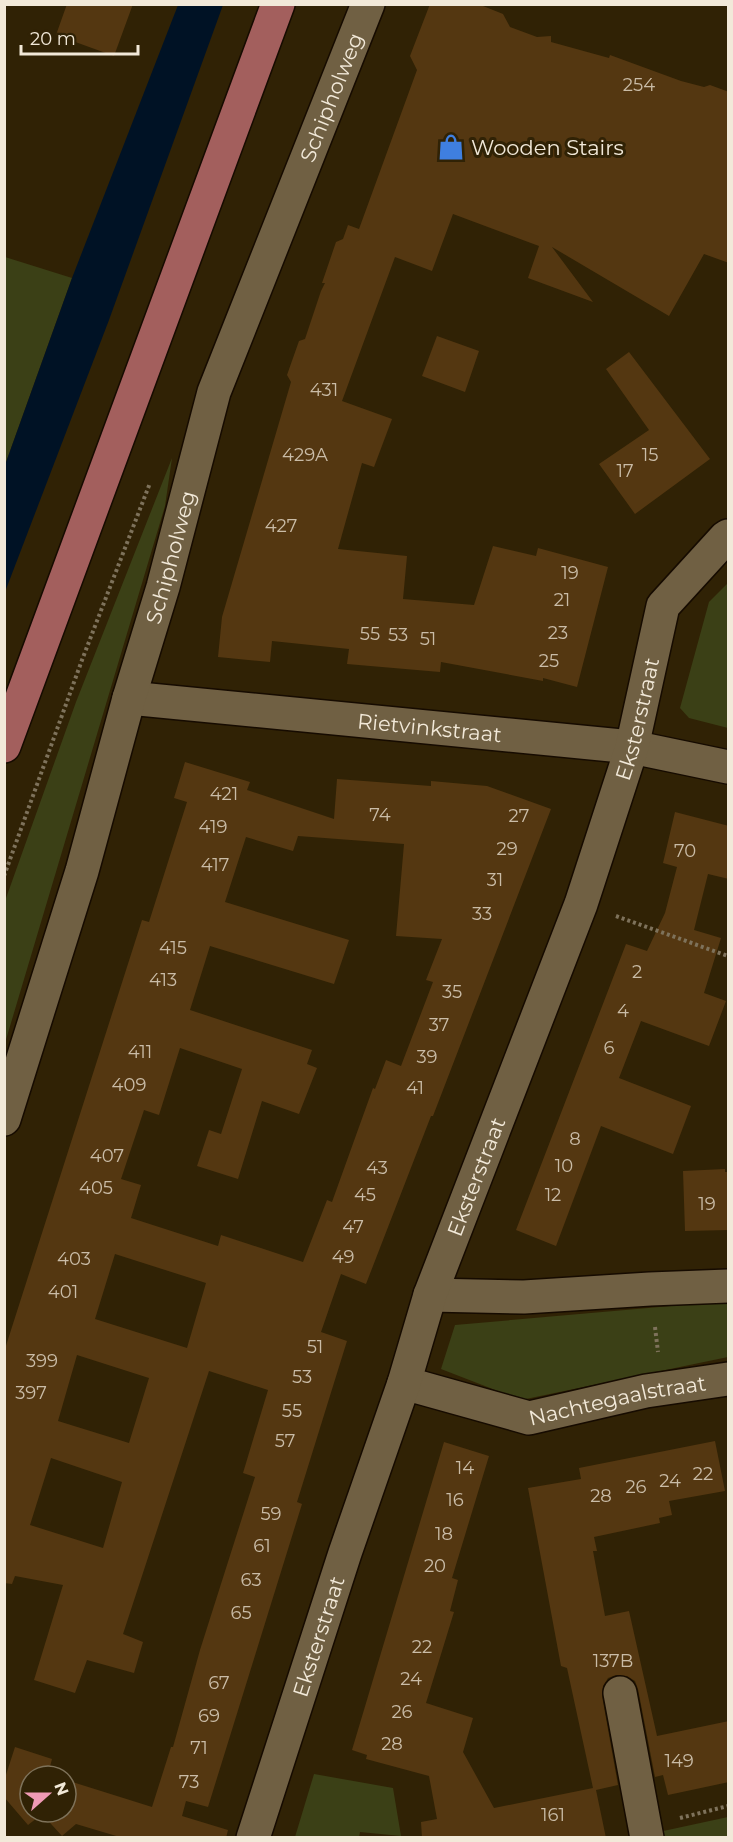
<svg xmlns="http://www.w3.org/2000/svg" width="733" height="1842" viewBox="0 0 733 1842" font-family="Montserrat,sans-serif">
<style>
.green{fill:#3b4016}
.water{fill:#001225}
.building{fill:#543711;fill-rule:evenodd}
.lines{fill:none;stroke-linecap:round;stroke-linejoin:round}
.minor-casing{stroke:#160b00;stroke-width:36}
.major-casing{stroke:#160b00;stroke-width:36}
.path{stroke:#7e725b;stroke-width:4;stroke-dasharray:3 3;stroke-linecap:butt}
.minor{stroke:#706043;stroke-width:33}
.major{stroke:#a35f5d;stroke-width:33}
.labels{text-anchor:middle;dominant-baseline:central;stroke-width:6;stroke-linejoin:round;paint-order:stroke}
.number-label{font-size:18px;fill:#cabca7}
.street-label{font-size:21px;fill:#f2e9d9;stroke:#302205}
.poi-label{font-size:21px;fill:#f2e9d9;stroke:#302205;text-anchor:start}
</style>
<rect width="100%" height="100%" fill="#302205"/>
<path class="green" d="M5 257 72 278 5 465Z
M172 458 165 506 5 1043V901L76 702Z
M728 583V728L689 718 680 708 709 602Z
M728 1301V1357L521 1400 441 1369 455 1325Z
M314 1774 393 1788 401 1836 360 1832 359 1837H295Z
M728 1817V1837H655L654 1833Z"/>
<path class="water" d="M178 5H223L109 320 5 592V465L72 278Z"/>
<path class="building" d="M67 4H133L114 56 56 35Z
M430 4H478L503 14 510 27 537 37 551 36V42L609 58 610 55 681 81 704 87 710 85 729 92V263L704 254 669 316 552 247 593 302 528 278 539 246 453 214 432 271 395 257 342 401 392 419 374 467 362 463 338 549 407 556 403 599 474 605 493 546 536 556 538 548 608 567 577 687 543 678V681L441 662 440 672 347 664 349 649 272 641 270 662 218 657 222 617 291 382 287 375 299 341 305 339 321 291 325 283H322L336 242 343 239 348 225 359 229 417 70 410 56Z
M437 336 479 351 465 392 422 376Z
M629 352 710 459 635 514 599 464 649 430 606 369Z
M185 762 250 782 247 790 334 819 337 779 431 786V781L487 786 551 809 433 1116H431L366 1284 341 1274 321 1332 347 1341 297 1502 302 1504 208 1807 186 1801 182 1816 228 1830 226 1838H123L76 1824 62 1836 42 1814 28 1825 4 1797V1781L15 1747 52 1759 48 1774 53 1776H30V1812H66V1780L152 1807 171 1747H173L200 1650 255 1477 243 1473 268 1390 209 1371 123 1634 143 1642 134 1673 87 1660 75 1693 34 1680 63 1585 15 1576 12 1584 4 1583V1352L142 920 149 922 187 802 174 798ZM298 836 404 844 396 936 442 939 426 980 433 982 401 1066 386 1060 375 1089 373 1088 332 1202 327 1200 303 1262 221 1235 218 1246 131 1218 141 1185 121 1179 144 1110 159 1115 180 1048 242 1069 221 1134 209 1130 197 1166 238 1179 262 1101 299 1114 317 1068 307 1064 312 1050 190 1010 210 946 334 984 349 940 225 902 246 837 293 851ZM115 1254 206 1283 187 1348 95 1319ZM77 1355 149 1378 129 1443 58 1421ZM51 1458 122 1482 103 1548 30 1525Z
M675 812 729 826V879L708 874 694 930 721 938 704 993 726 1001 709 1046 641 1021 619 1078 691 1106 673 1154 601 1126 556 1246 516 1230 626 944 647 951 665 913 677 867 663 863Z
M725 1169V1172H729V1230L685 1231 683 1171Z
M715 1441 725 1491 669 1501 672 1515 659 1518 660 1523 594 1537 597 1551H593L605 1616 629 1611 657 1736 729 1721V1782L668 1795 663 1775 655 1777 638 1689 635 1681 627 1676 616 1675 608 1678 603 1686 602 1696 618 1785 596 1790 606 1838H422L421 1822 437 1819 429 1776 366 1759 367 1755 352 1750 444 1442 489 1456 452 1578 458 1580 450 1611 454 1612 426 1703 473 1718 463 1752 494 1808 593 1788 567 1668 561 1666 528 1488 581 1479 579 1468Z"/>
<g class="lines">
<g class="minor-casing">
<g id="minor">
<path id="s1" d="M129 698 632 747 728 767"/>
<path id="s2" d="M4 1119 82 871 129 698 163 587 214 392 368 4"/>
<path d="M430 1295 524 1297 650 1289 728 1286"/>
<path id="s3" d="M404 1383 529 1418 646 1391 728 1379"/>
<path d="M620 1693 647 1838"/>
<path id="s4" d="M253 1838 345 1553 404 1383 430 1295 581 904 632 747 663 606 725 538 728 536"/>
</g>
</g>
<g class="major-casing">
<path id="major" d="M4 746 278 4"/>
</g>
<path class="path" d="M4 876 82 660 150 483
M616 916 728 956
M655 1327 658 1352
M680 1818 728 1806"/>
<use href="#minor" class="minor"/>
<use href="#major" class="major"/>
</g>
<defs>
<g id="shop-bare" transform="scale(2.07)"><path d="M-5-2.5h2.3a2.7 3.5 0 0 1 5.4 0H5L5.5 6h-11ZM-1.5-2.5h3a1.5 2.3 0 0 0-3 0Z" fill="#3f7fe0" stroke="#302205" stroke-width="2.5" paint-order="stroke"/></g>
</defs>
<g fill-rule="evenodd">
<use href="#shop-bare" x="451" y="147"/>
</g>
<g class="labels">
<g class="number-label">
<text x="639" y="85">254</text>
<text x="324" y="390">431</text>
<text x="305" y="455">429A</text>
<text x="650" y="455">15</text>
<text x="625" y="471">17</text>
<text x="281" y="526">427</text>
<text x="570" y="573">19</text>
<text x="562" y="600">21</text>
<text x="558" y="633">23</text>
<text x="370" y="634">55</text>
<text x="398" y="635">53</text>
<text x="428" y="639">51</text>
<text x="549" y="661">25</text>
<text x="224" y="794">421</text>
<text x="380" y="815">74</text>
<text x="519" y="816">27</text>
<text x="213" y="827">419</text>
<text x="507" y="849">29</text>
<text x="685" y="851">70</text>
<text x="215" y="865">417</text>
<text x="495" y="880">31</text>
<text x="482" y="914">33</text>
<text x="173" y="948">415</text>
<text x="637" y="972">2</text>
<text x="163" y="980">413</text>
<text x="452" y="992">35</text>
<text x="623" y="1011">4</text>
<text x="439" y="1025">37</text>
<text x="609" y="1048">6</text>
<text x="140" y="1052">411</text>
<text x="427" y="1057">39</text>
<text x="129" y="1085">409</text>
<text x="415" y="1088">41</text>
<text x="575" y="1139">8</text>
<text x="107" y="1156">407</text>
<text x="564" y="1166">10</text>
<text x="377" y="1168">43</text>
<text x="96" y="1188">405</text>
<text x="365" y="1195">45</text>
<text x="553" y="1195">12</text>
<text x="707" y="1204">19</text>
<text x="353" y="1227">47</text>
<text x="343" y="1257">49</text>
<text x="74" y="1259">403</text>
<text x="63" y="1292">401</text>
<text x="315" y="1347">51</text>
<text x="42" y="1361">399</text>
<text x="302" y="1377">53</text>
<text x="31" y="1393">397</text>
<text x="292" y="1411">55</text>
<text x="285" y="1441">57</text>
<text x="465" y="1468">14</text>
<text x="703" y="1474">22</text>
<text x="670" y="1481">24</text>
<text x="636" y="1487">26</text>
<text x="601" y="1496">28</text>
<text x="455" y="1500">16</text>
<text x="271" y="1514">59</text>
<text x="444" y="1534">18</text>
<text x="262" y="1546">61</text>
<text x="435" y="1566">20</text>
<text x="251" y="1580">63</text>
<text x="241" y="1613">65</text>
<text x="422" y="1647">22</text>
<text x="613" y="1661">137B</text>
<text x="411" y="1679">24</text>
<text x="219" y="1683">67</text>
<text x="402" y="1712">26</text>
<text x="209" y="1716">69</text>
<text x="392" y="1744">28</text>
<text x="199" y="1748">71</text>
<text x="679" y="1761">149</text>
<text x="189" y="1782">73</text>
<text x="553" y="1815">161</text>
</g>
<g class="street-label">
<text stroke="none"><textPath href="#s2" startOffset="1074">Schipholweg</textPath></text>
<text stroke="none"><textPath href="#s2" startOffset="586">Schipholweg</textPath></text>
<text stroke="none"><textPath href="#s4" startOffset="1184">Eksterstraat</textPath></text>
<text stroke="none"><textPath href="#s1" startOffset="302">Rietvinkstraat</textPath></text>
<text stroke="none"><textPath href="#s4" startOffset="698">Eksterstraat</textPath></text>
<text stroke="none"><textPath href="#s3" startOffset="220">Nachtegaalstraat</textPath></text>
<text stroke="none"><textPath href="#s4" startOffset="212">Eksterstraat</textPath></text>
</g>
<g class="poi-label">
<text x="471" y="147">Wooden Stairs</text>
</g>
</g>
<rect width="733" height="1842" fill="none" stroke="#f2e9d9" stroke-width="12"/>
<g transform="translate(48 1794) rotate(69)"><circle r="28" fill="#302205" stroke="#7e725a" stroke-width="1.5"/>
<path d="M0-4.5L10 22L0 15L-10 22Z" fill="#f09ab5"/>
<text y="-9" font-size="16" font-weight="bold" text-anchor="middle" fill="#f2e9d9">N</text>
</g>
<path d="M21 45v9h117v-9" fill="none" stroke="#f2e9d9" stroke-width="3"/>
<text x="30" y="45" font-size="18" fill="#f2e9d9" stroke="#302205" stroke-width="4.5" paint-order="stroke">20 m</text>
</svg>
